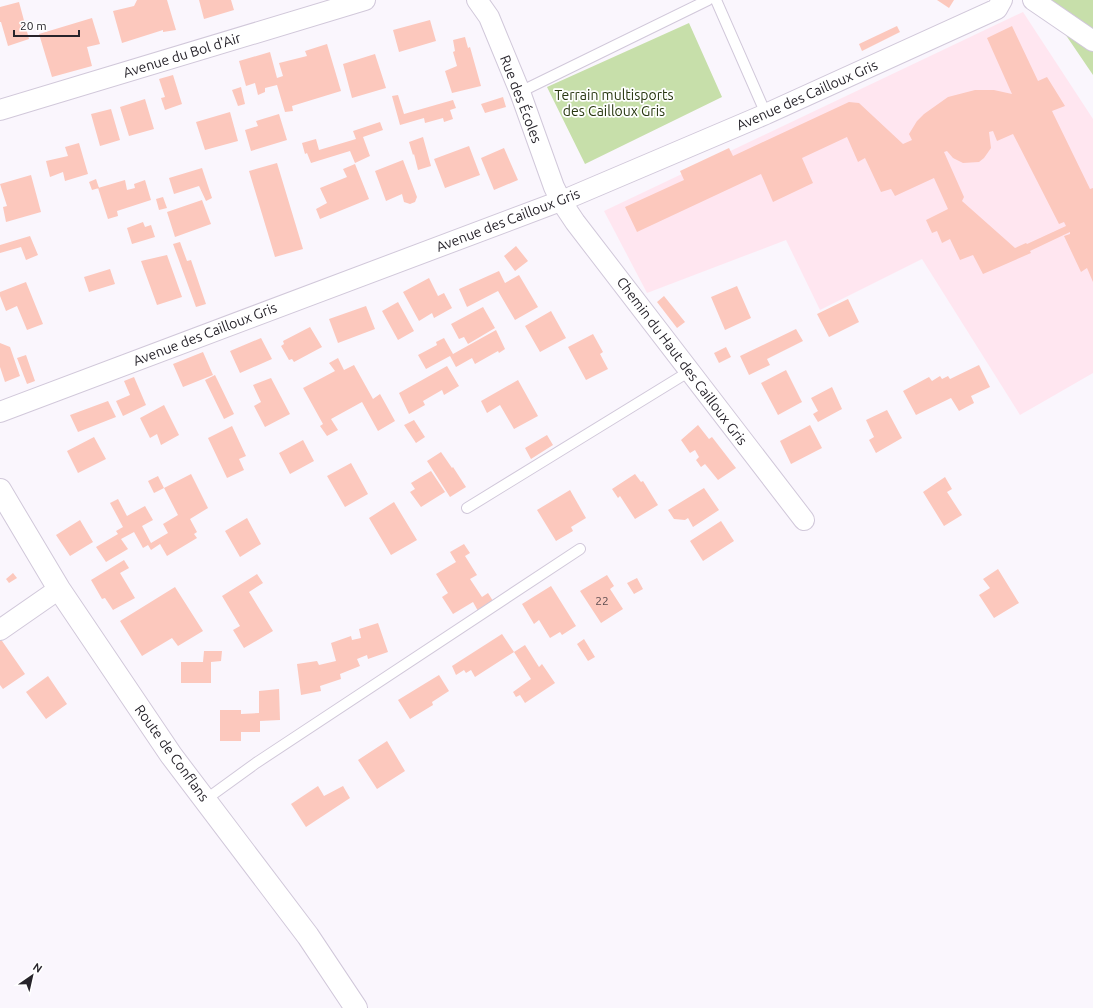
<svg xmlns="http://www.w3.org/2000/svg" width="1093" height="1008" viewBox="0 0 1093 1008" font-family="Ubuntu,sans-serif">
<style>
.education{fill:#ffe6f0}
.green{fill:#c7dfaa}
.building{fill:#fcc8bd;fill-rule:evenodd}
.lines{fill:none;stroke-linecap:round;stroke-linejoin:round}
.lane-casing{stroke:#d1c8da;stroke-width:12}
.street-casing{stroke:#d1c8da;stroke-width:22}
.secondary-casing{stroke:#d1c8da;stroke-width:24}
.lane{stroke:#fff;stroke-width:10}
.street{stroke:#fff;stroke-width:20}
.secondary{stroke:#fff;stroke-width:22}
.labels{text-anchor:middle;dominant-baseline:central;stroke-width:3.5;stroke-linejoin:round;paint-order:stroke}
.number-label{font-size:12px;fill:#5c4d50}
.street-label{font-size:14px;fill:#27242b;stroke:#fff}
.park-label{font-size:14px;fill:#283710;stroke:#fff}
</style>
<rect width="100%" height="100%" fill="#faf6fd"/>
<path class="education" d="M1023 12 1093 119V373L1020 415 922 259 820 310 786 240 647 293 604 211Z"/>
<path class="green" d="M1042 0H1093V75Z
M689 23 722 97 585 164 547 87Z"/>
<path class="building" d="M137 0H167L176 30 163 32V30L122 43 113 11 134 6Z
M199 0H231L234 10 204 19Z
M937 0H954L949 8Z
M19 2 29 39 8 46 1 22H0V7Z
M92 18 100 44 87 47 92 66 52 77 39 34Z
M430 20 436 41 399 52 393 30Z
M897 26 900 32 862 51 859 44Z
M1012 26 1038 81 1047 77 1065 106 1052 111 1090 189 1093 188V282L1087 268 1081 272 1064 236 1070 234V232L1030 251 1031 253 983 274 973 255 960 260 950 239 942 243 937 231 932 233 926 220 948 209 934 178 895 196 891 189 881 192 865 158 858 162 847 137 802 158 813 183 773 202 761 174 637 232 625 207 684 180 680 171 729 148 733 156 849 102 859 103 903 144 912 140 909 134 917 121 924 114 948 97 975 90H994L1012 94 987 38ZM993 131 997 141 1013 134 1059 224 1064 222 1066 226 1027 244 1026 243 1015 248 962 201 964 197 944 152 947 151 953 158 963 163 979 162 984 158 991 148 989 132Z
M465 37 468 48 470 47 481 86 452 93 445 71 457 66 453 52 455 51 453 40Z
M327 44 341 91 292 106 293 111 285 112 277 85 265 88V92L258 95 255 83 246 86 239 61 270 52 277 78 283 76 279 63 307 56 305 51Z
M375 54 386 88 352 98 343 64Z
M173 75 182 104 165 110 161 98 165 97 159 79Z
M241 87 245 104 238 106 232 90Z
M398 95 404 114 453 100 456 108 450 110 453 119 444 122 443 118 425 123 424 118 400 125 392 96Z
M503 97 506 107 485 113 481 104Z
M145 99 154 129 129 136 120 107Z
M111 109 120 140 100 146 91 114Z
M230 112 238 141 205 150 196 122Z
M279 114 287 140 251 151 245 130 258 126 256 121Z
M380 122 383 130 363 137 370 156 355 163 350 151 311 163 307 153 305 154 302 143 316 139 319 150 356 139 353 131Z
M423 137 431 166 418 170 414 154 413 155 409 142Z
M79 143 88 174 65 181 63 172 50 177 46 161 68 156 65 147Z
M469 146 480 175 445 188 434 159Z
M504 148 518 180 494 190 481 158Z
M403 160 417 197 415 202 410 204 404 202 402 194 386 201 375 171Z
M277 163 303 249 275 257 249 171Z
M355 164 369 199 320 219 316 209 327 203 320 188 347 177 343 169Z
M202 168 212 198 206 201 199 186 174 194 169 178Z
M31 175 41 212 6 222 3 207 7 206 0 184Z
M96 179 99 188 92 190 89 182Z
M125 180 127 190 135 188 134 184 145 180 151 200 117 211 118 216 108 219 98 188Z
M163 197 167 208 159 210 156 199Z
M202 200 211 224 175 237 167 212Z
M143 222 145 227 151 225 155 237 132 244 127 228Z
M30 236 38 255 26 260 21 247 0 253V245Z
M180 242 187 261 191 260 206 304 196 307 173 244Z
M516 246 528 261 515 271 504 256Z
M167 255 182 297 157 305 141 261Z
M110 269 115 284 89 292 84 277Z
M499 271 505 283 519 275 538 307 515 320 498 291 467 307 459 289Z
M429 278 438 296 444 293 452 308 434 318 432 313 419 321 403 292Z
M26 282 43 324 27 330 17 306 6 311 0 296V292Z
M737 286 751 318 725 330 711 297Z
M664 296 685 322 677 328 657 302Z
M848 299 859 322 829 337 817 314Z
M398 302 414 331 398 340 382 311Z
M366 306 375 329 338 343 329 319Z
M483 307 495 328 468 344 464 337 459 339 451 324Z
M551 311 566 338 540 352 525 326Z
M310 327 322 347 294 362 292 359 289 360 281 346 284 344 283 341Z
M796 329 803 341 767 359 770 365 749 375 740 356Z
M496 330 505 349 499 353 498 351 475 364 472 358 456 367 450 356 426 369 418 355 437 345 436 342 444 338 453 354Z
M593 334 603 352 600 354 608 369 586 380 568 347Z
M261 338 272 359 240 373 230 351Z
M0 343 10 347 20 376 5 382 0 367Z
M726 347 731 357 719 363 714 353Z
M203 352 213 375 183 387 173 364Z
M26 355 35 381 27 384 17 358Z
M338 358 344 370 354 365 373 399 380 394 395 421 378 431 362 402 331 419 338 430 327 436 320 426 323 424 303 388 335 371 329 363Z
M979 365 990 387 971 396 974 403 959 411 951 398 916 415 903 391 929 377 932 381 940 376 942 379 948 376 950 379Z
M447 366 459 386 444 395 442 390 423 401 425 405 409 414 399 393Z
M786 370 802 402 778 415 761 383Z
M215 375 234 414 224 419 205 380Z
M134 377 146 405 123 416 116 401 130 395 124 381Z
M271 378 290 414 265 427 254 406 261 402 253 385Z
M518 380 538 416 514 429 500 405 487 413 481 401Z
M832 387 842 409 818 422 813 414 818 411 811 398Z
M108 401 116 417 78 432 70 415Z
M164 405 179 435 161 445 157 434 150 438 140 418Z
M887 410 902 438 876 453 869 440 874 437 866 420Z
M414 420 425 437 416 443 404 425Z
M698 425 709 439 712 437 736 468 718 480 705 464 701 467 696 460 699 457 695 450 690 453 681 440Z
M810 425 822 448 791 464 780 441Z
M232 426 246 456 239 459 244 470 227 478 208 438Z
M547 435 553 445 531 459 525 448Z
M94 437 106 459 78 473 67 451Z
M303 440 314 461 290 474 279 453Z
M441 452 452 468 453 467 466 487 450 497 427 461Z
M351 463 368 494 345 507 327 476Z
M431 471 445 492 421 507 410 492 415 489 411 483Z
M191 474 208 508 190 519 197 532 194 534 197 538 167 556 160 544 151 550 148 545 143 548 134 532 121 539 128 549 106 562 96 547 118 534 116 531 123 527 110 503 118 499 127 516 145 506 153 520 142 526 151 543 168 533 163 524 178 515 164 488Z
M635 474 641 482 643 481 658 505 635 519 620 496 618 498 612 489Z
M158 476 164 488 154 493 148 481Z
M945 477 952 489 947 492 962 515 944 526 923 492Z
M704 488 719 510 693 527 688 518 685 520 674 519 668 510Z
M570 490 586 518 571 527 573 531 556 541 537 510Z
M394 502 417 540 391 555 369 518Z
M247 518 261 544 240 557 225 531Z
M80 520 93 542 70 556 56 535Z
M721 521 734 541 703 561 690 541Z
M464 544 470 553 465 556 477 575 470 579 482 597 488 593 493 601 478 611 473 602 453 614 442 597 448 593 436 574 456 562 450 552Z
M124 560 129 568 120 573 135 598 113 610 105 598 102 599 91 580Z
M998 569 1019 603 994 618 979 595 990 588 983 579Z
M13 573 17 578 9 583 6 579Z
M257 574 263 583 249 592 273 631 244 648 233 630 240 626 222 596Z
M607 575 614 586 610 589 623 609 601 623 580 591Z
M637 578 643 589 634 594 627 583Z
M551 586 576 626 562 635 560 632 550 638 539 620 534 624 522 604Z
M175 587 203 631 178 646 172 638 142 656 120 621Z
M378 623 388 652 368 659 367 655 357 659 360 666 340 674 341 679 320 686 321 691 301 695 297 664 317 661 319 665 336 661 331 643 351 636 352 640 361 638 359 629Z
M502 634 514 652 525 645 539 667 542 664 555 683 525 703 520 695 516 697 513 692 531 679 514 652 475 677 471 670 466 673 464 670 456 675 452 666Z
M0 638 25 674 3 689 0 685Z
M584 639 595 657 588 661 577 644Z
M204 651H222L221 661 211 662V683H181V662H203Z
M439 675 449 691 432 702 433 705 410 719 398 700Z
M48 676 67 704 46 719 26 692Z
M279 689 280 720 260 721V732H241V741H220V710H241V714L259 713V691Z
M387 741 405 771 377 789 358 760Z
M318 786 324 796 343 786 350 798 306 827 291 804Z"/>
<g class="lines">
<g class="lane-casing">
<path id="lane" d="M716 0 766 114
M520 92 708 0
M467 508 690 371
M205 800 256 763 580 549"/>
</g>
<g class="street-casing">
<path id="street" d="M477 0 489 17 520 92 554 187 561 201 575 222 804 520
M1033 0 1093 41
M0 110 365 0
M0 412 571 197 766 114 997 9 1002 0
M0 630 59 589"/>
</g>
<g class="secondary-casing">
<path id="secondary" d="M0 490 59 589 171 755 308 936 356 1008"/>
</g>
<use href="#lane" class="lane"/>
<use href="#street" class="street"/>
<use href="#secondary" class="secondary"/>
</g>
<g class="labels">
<g class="number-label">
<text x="602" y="600">22</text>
</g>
<g class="street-label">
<text transform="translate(182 55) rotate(-17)">Avenue du Bol d'Air</text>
<text transform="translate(807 95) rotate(-24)">Avenue des Cailloux Gris</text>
<text transform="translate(521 99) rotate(69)">Rue des Écoles</text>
<text transform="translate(508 220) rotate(-21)">Avenue des Cailloux Gris</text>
<text transform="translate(205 334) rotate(-21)">Avenue des Cailloux Gris</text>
<text transform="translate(682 361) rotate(53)">Chemin du Haut des Cailloux Gris</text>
<text transform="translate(172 753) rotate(54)">Route de Conflans</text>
</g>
<g class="park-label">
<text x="614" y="95">Terrain multisports<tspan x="614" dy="16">des Cailloux Gris</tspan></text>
</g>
</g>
<g transform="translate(32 976) rotate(34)" stroke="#ffffff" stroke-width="3" paint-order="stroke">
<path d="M0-3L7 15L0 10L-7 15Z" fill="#27242b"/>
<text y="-6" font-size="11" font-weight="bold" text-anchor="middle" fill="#27242b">N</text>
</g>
<path d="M14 30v6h65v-6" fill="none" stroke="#27242b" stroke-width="2"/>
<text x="20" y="30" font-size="12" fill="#27242b" stroke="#ffffff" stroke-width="3" paint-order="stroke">20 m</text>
</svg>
